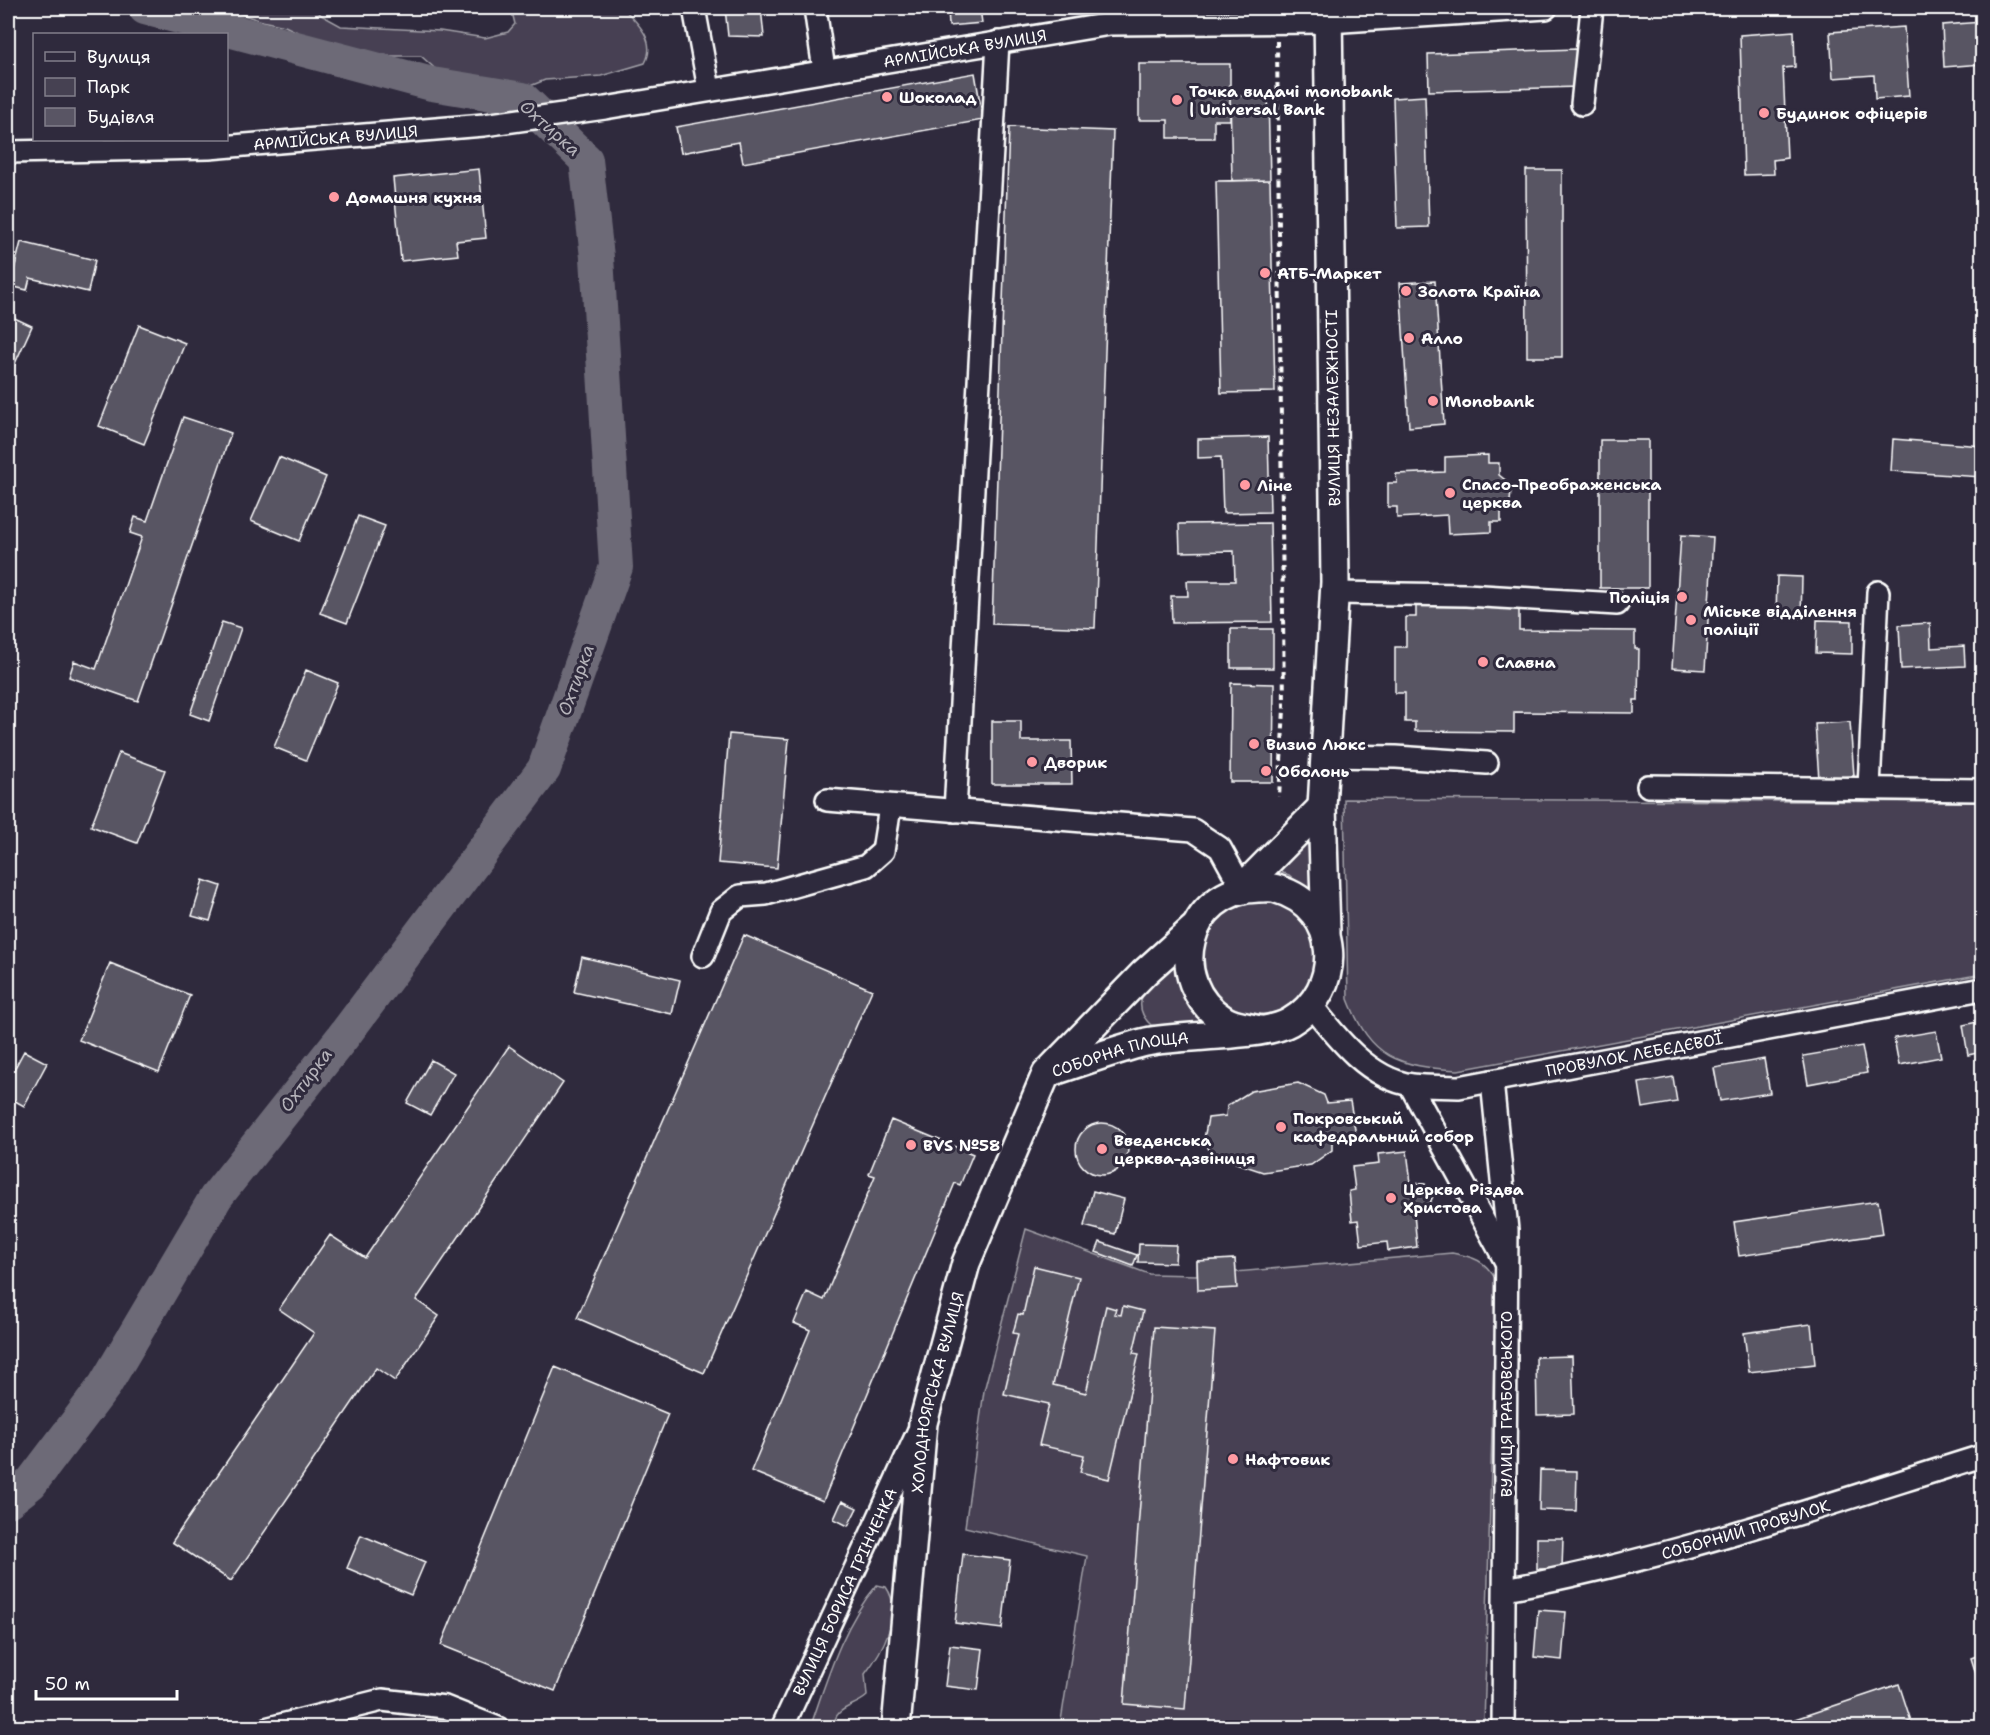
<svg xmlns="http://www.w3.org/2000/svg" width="1990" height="1735" viewBox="0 0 1990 1735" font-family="'Shantell Sans',sans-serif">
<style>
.green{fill:#464152;stroke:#a2a0a8;stroke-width:1.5}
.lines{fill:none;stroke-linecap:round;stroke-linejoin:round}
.river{stroke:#6d6a77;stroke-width:34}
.building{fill:#595564;stroke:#fff;stroke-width:1.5}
.minor-casing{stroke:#fff;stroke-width:26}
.major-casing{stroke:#fff;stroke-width:32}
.path{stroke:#fff;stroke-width:4;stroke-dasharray:6 4.5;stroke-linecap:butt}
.minor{stroke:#2f2a3d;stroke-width:21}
.major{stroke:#2f2a3d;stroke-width:27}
.poi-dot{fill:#ff9aa2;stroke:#2f2a3d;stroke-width:2}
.labels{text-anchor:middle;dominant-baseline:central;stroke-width:6;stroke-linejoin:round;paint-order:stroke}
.street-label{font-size:16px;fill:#fff;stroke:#2f2a3d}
.poi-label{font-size:16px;font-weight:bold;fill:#fff;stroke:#2f2a3d;text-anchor:start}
.water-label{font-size:18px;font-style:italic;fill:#b6b4bb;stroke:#2f2a3d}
</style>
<rect width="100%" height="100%" fill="#2f2a3d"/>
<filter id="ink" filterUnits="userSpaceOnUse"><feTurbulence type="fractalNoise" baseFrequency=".0167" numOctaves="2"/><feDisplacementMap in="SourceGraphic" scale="12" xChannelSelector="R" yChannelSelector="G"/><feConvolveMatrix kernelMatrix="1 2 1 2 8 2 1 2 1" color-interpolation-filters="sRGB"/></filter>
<g filter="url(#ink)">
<path class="green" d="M223 8H315L321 15 341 26 440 31 485 38 508 32 515 24 511 8H623C638 23 657 41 645 63L601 76 545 80 495 100 437 101 440 73 421 56H387L316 41 285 26 262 21Z
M1344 799 1982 802V974L1458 1070C1398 1066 1371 1059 1348 999Z
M1316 837V898L1289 875 1273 870Z
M1203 957a57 57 0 1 1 114 0a57 57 0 1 1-114 0Z
M1174 959 1203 1018 1202 1022 1163 1027 1151 1025C1124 1000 1156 978 1174 959Z
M1026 1229 1149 1274 1197 1275V1261L1235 1259 1236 1272 1452 1253C1474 1257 1485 1260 1496 1280L1484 1727H1060L1087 1556 965 1527 984 1391Z
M877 1585 886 1587C904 1612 882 1652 865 1674L867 1696C854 1708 834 1706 834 1727L810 1728C827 1679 843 1624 877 1585Z"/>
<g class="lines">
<path class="river" d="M8 1501 31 1483 105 1385 216 1197 342 1038 544 769 616 567 597 257 586 160 523 99 432 84 145 8"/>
</g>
<path class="building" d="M725 8H761L764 37 728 36Z
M948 8H980L982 23 949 26Z
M1982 22V64L1944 67 1942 25Z
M1904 27 1909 96 1875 99 1874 75 1833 78 1830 32Z
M1794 31 1795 67 1783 68 1787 158 1773 160 1774 174 1744 175 1740 35Z
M1577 49 1578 87 1429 91 1428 54Z
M1139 64H1230V120H1214V138H1168V120H1139Z
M975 73 983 120 743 163 739 142 681 153 676 127Z
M1268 95 1270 180 1232 181 1230 96Z
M1425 96 1429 227 1397 228 1393 98Z
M1009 127 1113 131 1095 628 992 624Z
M479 169 486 238 456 241 458 255 401 261 393 178Z
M1526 170H1562V357H1527Z
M1270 180 1275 392 1221 393 1216 181Z
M21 242 95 260 88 292 30 278 27 290 10 286Z
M1435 281 1444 424 1409 427 1400 283Z
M8 315 32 326 8 379Z
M139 325 185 343 144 444 99 426Z
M183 417 231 433 138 701 69 677 74 661 96 669 142 537 130 533 135 517 147 521Z
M1268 437 1270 512 1223 513 1221 457 1198 458V439Z
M1893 439 1982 446V477L1891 471Z
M1600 440H1648V588H1600Z
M1488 455V463H1499V475L1509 483 1511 490 1510 502 1501 511V522H1491V532L1448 534 1447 515 1397 518V507H1388V483H1397L1396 474 1445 472V457Z
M279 457 326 477 299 541 251 521Z
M358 516 385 526 347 623 320 613Z
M1270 523 1272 622 1172 623 1171 596H1188L1187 581H1235L1234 551 1180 552 1179 524Z
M1681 535 1713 537 1705 670 1672 668Z
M1777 576 1802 577 1801 618H1776Z
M1416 606 1519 607V630L1635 631V649H1639L1638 700H1634V713L1514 712V732L1415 731V722H1405V693H1395V647H1406V617H1416Z
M1817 620 1852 621V654L1816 653Z
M222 622 241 628 209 721 190 714Z
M1930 623 1931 648 1964 646 1965 666 1901 669 1899 625Z
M1231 629H1273V668H1231Z
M306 670 338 683 306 760 274 747Z
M1231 683 1274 684 1273 782H1230Z
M992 721H1021V741H1071L1072 784H992Z
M1850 722 1854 776 1819 779 1815 724Z
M729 734 789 739 777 868 718 863Z
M119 753 165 770 137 843 91 826Z
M203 880 221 886 210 921 192 916Z
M744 935 872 990 704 1373 577 1318Z
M582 957 680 980 672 1014 574 992Z
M110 963 190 995 159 1072 79 1040Z
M1982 1021V1052L1968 1055 1963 1025Z
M1936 1031 1941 1057 1899 1065 1894 1038Z
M509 1046 563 1083 416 1300 439 1316 395 1381 376 1368 231 1581 172 1542 314 1333 279 1309 330 1235 365 1258Z
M1862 1046 1867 1073 1808 1084 1803 1056Z
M24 1051 47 1063 24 1106 8 1097V1081Z
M1764 1059 1770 1093 1720 1101 1714 1068Z
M431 1060 454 1073 430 1115 407 1103Z
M1673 1077 1677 1102 1643 1108 1639 1083Z
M1298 1083 1324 1095 1327 1103 1350 1101 1356 1135 1332 1140V1150L1311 1165 1263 1172 1233 1162 1231 1154 1212 1156 1204 1139 1208 1118 1226 1116 1227 1106 1251 1091Z
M891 1120 973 1154 960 1185 955 1183 823 1501 751 1471 810 1330 794 1323 807 1292 824 1300 875 1176 869 1174Z
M1076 1149a26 26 0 1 1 52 0a26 26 0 1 1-52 0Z
M1407 1151 1411 1183 1425 1184 1433 1196 1427 1210 1414 1213 1417 1247 1388 1251 1387 1242 1361 1245 1358 1220 1352 1221 1349 1191 1355 1190 1352 1167 1379 1164 1378 1154Z
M1093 1191 1124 1199 1115 1234 1084 1226Z
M1878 1201 1883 1234 1739 1256 1734 1222Z
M1100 1242 1137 1255 1133 1266 1096 1252Z
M1139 1244 1176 1245 1175 1263 1138 1262Z
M1235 1259 1237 1288 1198 1290 1197 1261Z
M1034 1266 1079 1277 1053 1385 1086 1393 1106 1306 1116 1309 1114 1314 1121 1315 1123 1306 1143 1311 1133 1353 1139 1354 1109 1479 1080 1472 1084 1455 1039 1445 1049 1404 1004 1394 1018 1334 1013 1333 1018 1314 1023 1315Z
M1811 1324 1815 1364 1749 1372 1744 1333Z
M1154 1327 1215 1331 1185 1709 1124 1704Z
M1572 1356 1574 1414 1537 1415 1536 1357Z
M555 1367 668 1414 555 1691 441 1645Z
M1540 1470 1577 1471 1576 1511 1539 1510Z
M842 1501 857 1508 848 1526 834 1519Z
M361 1535 425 1562 411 1595 347 1568Z
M1537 1538H1563L1562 1569H1537Z
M963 1554 1010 1560 1002 1629 955 1623Z
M1538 1610 1566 1612 1562 1660 1534 1657Z
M950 1645 983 1649 978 1690 945 1686Z
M1982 1654V1693L1971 1658Z
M1899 1684 1911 1721 1891 1728H1798L1795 1719Z"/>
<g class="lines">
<g class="minor-casing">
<g id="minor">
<path d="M694 8 709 89"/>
<path d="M815 8 824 70"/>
<path d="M1582 104 1592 8"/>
<path id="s1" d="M8 152 209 148 484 125 605 108 1110 24 1328 22 1546 8"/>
<path d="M1335 593 1466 595 1617 604"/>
<path d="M1325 756 1396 757 1487 763"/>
<path d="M1648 786 1982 790"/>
<path d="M1869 788 1878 592"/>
<path d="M827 800 1193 830 1220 848 1242 888"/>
<path d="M955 811 998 42"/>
<path d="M703 956 721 911 740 896 766 894 866 866 883 851 890 807"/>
<path id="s2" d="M1312 1006C1337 1038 1369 1079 1412 1085 1427 1087 1443 1086 1459 1087L1982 989"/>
<path d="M1492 1081 1507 1230 1503 1728"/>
<path d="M1410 1085 1505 1260"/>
<path id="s3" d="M1505 1589C1667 1560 1825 1505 1982 1456"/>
<path d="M269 1728 382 1700 445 1707 498 1728"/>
<path id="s4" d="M782 1728 918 1432"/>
</g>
</g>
<g class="major-casing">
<g id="major">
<path d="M1242 888 1322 807"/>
<path d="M1326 932 1322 807 1335 582 1328 8"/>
<path id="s5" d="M1051 1072C1082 1062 1114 1050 1146 1042 1182 1034 1262 1038 1290 1022 1345 990 1342 908 1277 889 1272 887 1264 888 1259 888 1186 889 1163 982 1224 1020 1233 1026 1248 1027 1259 1030"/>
<path id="s6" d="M896 1728 923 1423 966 1263 1046 1074 1144 973 1193 929"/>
</g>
</g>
<path class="path" d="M1277 41 1284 709 1279 797"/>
<use href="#minor" class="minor"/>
<use href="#major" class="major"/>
</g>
</g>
<g class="poi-dot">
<circle cx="887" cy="97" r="6"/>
<circle cx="1177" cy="100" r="6"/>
<circle cx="1764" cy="113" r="6"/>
<circle cx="334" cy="197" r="6"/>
<circle cx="1265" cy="273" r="6"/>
<circle cx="1406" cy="291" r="6"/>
<circle cx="1409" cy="338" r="6"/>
<circle cx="1433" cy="401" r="6"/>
<circle cx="1245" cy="485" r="6"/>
<circle cx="1450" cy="493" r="6"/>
<circle cx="1682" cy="597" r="6"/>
<circle cx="1691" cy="620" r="6"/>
<circle cx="1483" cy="662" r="6"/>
<circle cx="1254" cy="744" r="6"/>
<circle cx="1032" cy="762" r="6"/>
<circle cx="1266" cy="771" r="6"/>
<circle cx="1281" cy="1127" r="6"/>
<circle cx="911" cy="1145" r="6"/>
<circle cx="1102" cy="1149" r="6"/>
<circle cx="1391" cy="1198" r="6"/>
<circle cx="1233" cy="1459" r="6"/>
</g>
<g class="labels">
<g class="street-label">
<text stroke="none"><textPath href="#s1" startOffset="964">АРМІЙСЬКА ВУЛИЦЯ</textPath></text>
<text stroke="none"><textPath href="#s1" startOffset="328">АРМІЙСЬКА ВУЛИЦЯ</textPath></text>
<text transform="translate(1333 408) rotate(-91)">ВУЛИЦЯ НЕЗАЛЕЖНОСТІ</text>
<text stroke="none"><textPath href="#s2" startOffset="356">ПРОВУЛОК ЛЕБЄДЄВОЇ</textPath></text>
<text stroke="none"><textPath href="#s5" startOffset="72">СОБОРНА ПЛОЩА</textPath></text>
<text stroke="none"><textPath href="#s6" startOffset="339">ХОЛОДНОЯРСЬКА ВУЛИЦЯ</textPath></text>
<text transform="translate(1506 1404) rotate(-90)">ВУЛИЦЯ ГРАБОВСЬКОГО</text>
<text stroke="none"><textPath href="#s3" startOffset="248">СОБОРНИЙ ПРОВУЛОК</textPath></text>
<text stroke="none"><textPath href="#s4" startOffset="150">ВУЛИЦЯ БОРИСА ГРІНЧЕНКА</textPath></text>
</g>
<g class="poi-label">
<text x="1189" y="91">Точка видачі monobank<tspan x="1189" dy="18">| Universal Bank</tspan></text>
<text x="899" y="97">Шоколад</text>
<text x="1776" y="113">Будинок офіцерів</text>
<text x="346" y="197">Домашня кухня</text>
<text x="1277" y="273">АТБ-Маркет</text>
<text x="1418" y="291">Золота Країна</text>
<text x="1421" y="338">Алло</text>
<text x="1445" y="401">Monobank</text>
<text x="1462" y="484">Спасо-Преображенська<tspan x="1462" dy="18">церква</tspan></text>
<text x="1257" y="485">Ліне</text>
<text x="1670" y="597" text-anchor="end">Поліція</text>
<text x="1703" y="611">Міське відділення<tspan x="1703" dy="18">поліції</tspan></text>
<text x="1495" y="662">Славна</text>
<text x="1266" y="744">Визио Люкс</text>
<text x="1044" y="762">Дворик</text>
<text x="1278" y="771">Оболонь</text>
<text x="1293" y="1118">Покровський<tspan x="1293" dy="18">кафедральний собор</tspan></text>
<text x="1114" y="1140">Введенська<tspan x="1114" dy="18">церква-дзвіниця</tspan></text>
<text x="923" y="1145">BVS №58</text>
<text x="1403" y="1189">Церква Різдва<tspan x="1403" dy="18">Христова</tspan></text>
<text x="1245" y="1459">Нафтовик</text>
</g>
<g class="water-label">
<text transform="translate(550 128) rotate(42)">Охтирка</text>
<text transform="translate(576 680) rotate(-70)">Охтирка</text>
<text transform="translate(306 1080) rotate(-53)">Охтирка</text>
</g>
</g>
<rect width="1990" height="1735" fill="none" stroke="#2f2a3d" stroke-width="30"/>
<rect x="15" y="15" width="1960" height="1705" fill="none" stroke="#fff" stroke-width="2" filter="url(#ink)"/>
<rect x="33" y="33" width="195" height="108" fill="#2f2a3d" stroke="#827f8b" stroke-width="1.5"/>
<rect x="45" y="52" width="30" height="9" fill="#2f2a3d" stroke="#827f8b" stroke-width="1.5"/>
<text x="87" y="63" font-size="18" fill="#ffffff">Вулиця</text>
<rect x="45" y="78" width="30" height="18" fill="#464152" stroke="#827f8b" stroke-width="1.5"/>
<text x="87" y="93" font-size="18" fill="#ffffff">Парк</text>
<rect x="45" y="108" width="30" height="18" fill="#595564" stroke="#827f8b" stroke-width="1.5"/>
<text x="87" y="123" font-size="18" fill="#ffffff">Будівля</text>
<path d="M36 1690v9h141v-9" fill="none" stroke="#ffffff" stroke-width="3"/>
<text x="45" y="1690" font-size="18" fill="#ffffff" stroke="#2f2a3d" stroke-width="4.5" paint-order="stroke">50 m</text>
</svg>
